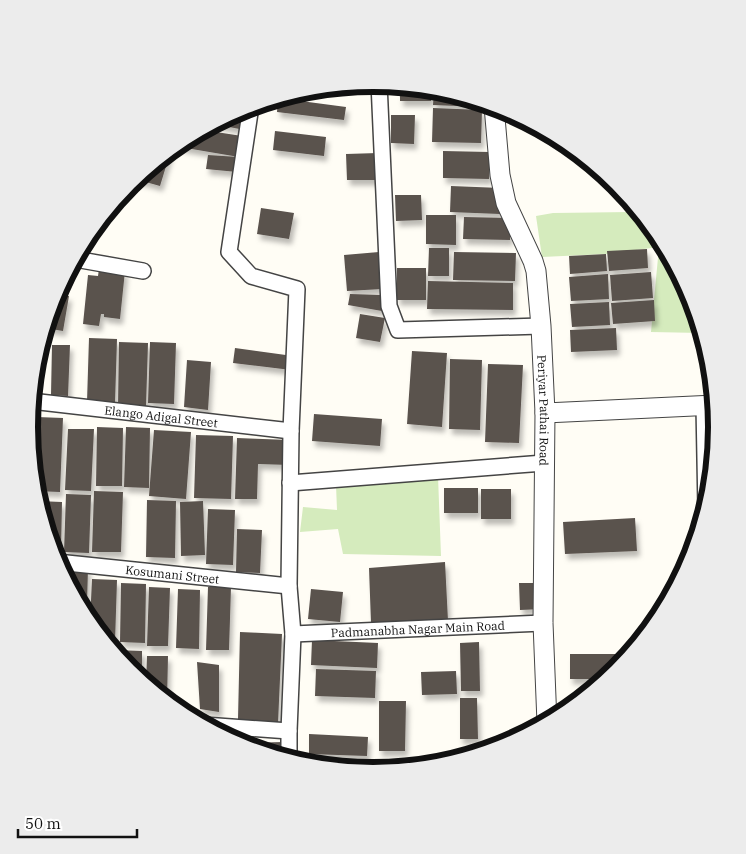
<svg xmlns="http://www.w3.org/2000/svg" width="746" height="854" viewBox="0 0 746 854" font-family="'IBM Plex Serif',serif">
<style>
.green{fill:#d5ebbd}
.building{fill:#5a524d;filter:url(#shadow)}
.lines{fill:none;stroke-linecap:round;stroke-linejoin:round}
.minor-casing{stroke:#444;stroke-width:18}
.tertiary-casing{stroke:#444;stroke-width:21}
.minor{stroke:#fff;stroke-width:15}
.tertiary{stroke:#fff;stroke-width:19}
.labels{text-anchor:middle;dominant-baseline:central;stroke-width:5;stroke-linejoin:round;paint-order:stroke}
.street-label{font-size:12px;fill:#111;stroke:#fff}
.rim{fill:none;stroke:#111;stroke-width:6}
</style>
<defs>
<filter id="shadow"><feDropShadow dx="3" dy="5.5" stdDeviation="2.5" flood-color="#0004"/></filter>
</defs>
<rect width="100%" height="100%" fill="#fffdf5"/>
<path class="green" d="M631 201 659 236 691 296 702 333 651 332 659 247 606 254 542 257 536 216 553 213 631 212Z
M438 476 441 556 343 554 338 529 300 532 303 507 337 510 336 485Z"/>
<path class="building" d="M400 85 432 89 431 101H400Z
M434 89H440L481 102V107L433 105Z
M278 98 346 107 344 120 277 112Z
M243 108 245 130 213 124 242 109Z
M433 108 482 110 481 143 432 142Z
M391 115H415L414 144 391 143Z
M203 130 242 136 239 157 180 147 182 141Z
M275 131 326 137 324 156 273 150Z
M171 150 160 186 135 179Z
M443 151 490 152 489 179 443 178Z
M378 153V180H347L346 154Z
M208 155 238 157 237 172 206 169Z
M451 186 501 188 500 214 450 212Z
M395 195H421L422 220 396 221Z
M261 208 294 213 289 239 257 234Z
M426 215H456V245L426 244Z
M464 217 510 218V240L463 239Z
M429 248H449V276H428Z
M647 249 648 268 609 271 607 251Z
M379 252 382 289 347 291 344 255Z
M454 252 516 253 515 281 453 280Z
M606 254 607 271 570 274 569 256Z
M397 268H426V300H397Z
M99 269 125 271 120 319 104 317V314H101L99 326 83 324 88 275 98 276Z
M651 272 653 298 612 301 610 275Z
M608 274 609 299 571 301 569 277Z
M428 281 513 283V310L427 309Z
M55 294 69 296 63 331 45 328Z
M350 294 381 295 382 311 348 305Z
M654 300 655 321 613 324 611 303Z
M609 302 610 325 572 327 570 304Z
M360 314 385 318 380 342 356 338Z
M616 328 617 350 571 352 570 330Z
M89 338 117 339 115 403 87 402Z
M119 342 148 343 146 406H118Z
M150 342 176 343 174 404 148 403Z
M52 345H70L68 396 51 395Z
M235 348 293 356 291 370 233 363Z
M412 351 447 353 442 427 407 424Z
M450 359 482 360 480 430 449 429Z
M187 360 211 362 208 410 184 407Z
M488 364 523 365 519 443 485 442Z
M314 414 382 419 380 446 312 441Z
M37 417 63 418 60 492 35 491Z
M97 427 123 428 122 486H96Z
M126 427 150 428 149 488 124 487Z
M68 429H94L91 491 65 490Z
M154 430 191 432 186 499 149 496Z
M196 435 233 436 231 499 194 498Z
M237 438 290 440V465L258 464 257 499H235Z
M444 488H478V513H444Z
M481 489H511V519H481Z
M94 491 123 492 121 552H92Z
M66 494 91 495 89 553 64 552Z
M147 500 176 501 175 558 146 557Z
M38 501 62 502 61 550H52Z
M203 501 205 555 181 556 180 502Z
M208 509 235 510 233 565 206 564Z
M635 518 637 551 565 554 563 522Z
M237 529 262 530 260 573 236 572Z
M445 562 448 621 371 623 369 568Z
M63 568H88L87 604H79L63 574Z
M92 579 117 580 115 642H106L90 622Z
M121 583 146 584 145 643 120 642Z
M519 583H541L542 609 520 610Z
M149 587 170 588 168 646H147Z
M208 587H231L229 650H206Z
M178 589 200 590 199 649 176 648Z
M311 589 343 592 340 622 308 619Z
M240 632 282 634 278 723 238 719Z
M312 640 378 643 377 668 311 665Z
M479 642 480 691H461L460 643Z
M115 650 142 651V680L129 670 115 653Z
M570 654H617V669L606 679H570Z
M147 656H168L167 701 146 684Z
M197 662 219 665V712L200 709Z
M316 669 376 671 375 698 315 696Z
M456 671 457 694 422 695 421 672Z
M460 698H477L478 739H460Z
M379 701H406L405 751H379Z
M309 734 368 737 367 756 309 754Z
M284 742V758L238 743Z"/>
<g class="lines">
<g class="minor-casing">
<g id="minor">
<path d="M379 83 389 306 398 330 541 326"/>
<path d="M251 106 229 252 251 276 297 289 291 431 289 586 293 634 289 731V760"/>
<path d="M75 259 143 271"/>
<path id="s1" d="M31 401 291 431"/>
<path d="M704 406 706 511"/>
<path d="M290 483 544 463"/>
<path id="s2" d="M57 562 289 586"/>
<path id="s3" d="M293 634 543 623"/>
<path d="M204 725 289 731"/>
</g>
</g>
<g class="tertiary-casing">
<g id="tertiary">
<path id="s4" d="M494 106 500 175 506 203 533 261 536 271 541 326 545 413 543 623 547 723"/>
<path d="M545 413 715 405"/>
</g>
</g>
<use href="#minor" class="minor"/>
<use href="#tertiary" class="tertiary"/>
</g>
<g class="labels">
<g class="street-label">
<text stroke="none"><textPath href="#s4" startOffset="312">Periyar Pathai Road</textPath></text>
<text stroke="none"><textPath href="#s1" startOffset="131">Elango Adigal Street</textPath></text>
<text stroke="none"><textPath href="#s2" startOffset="116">Kosumani Street</textPath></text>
<text stroke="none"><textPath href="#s3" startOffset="125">Padmanabha Nagar Main Road</textPath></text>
</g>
</g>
<path d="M0 0H746V854H0ZM38 427a335 335 0 1 1 670 0a335 335 0 1 1-670 0Z" fill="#ececec" fill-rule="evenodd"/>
<path class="rim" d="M38 427a335 335 0 1 1 670 0a335 335 0 1 1-670 0Z"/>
<path d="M18 829v8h119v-8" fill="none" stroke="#111111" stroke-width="2.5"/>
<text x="25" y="829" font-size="15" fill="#111111" stroke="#ffffff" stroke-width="4" paint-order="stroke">50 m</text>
</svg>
